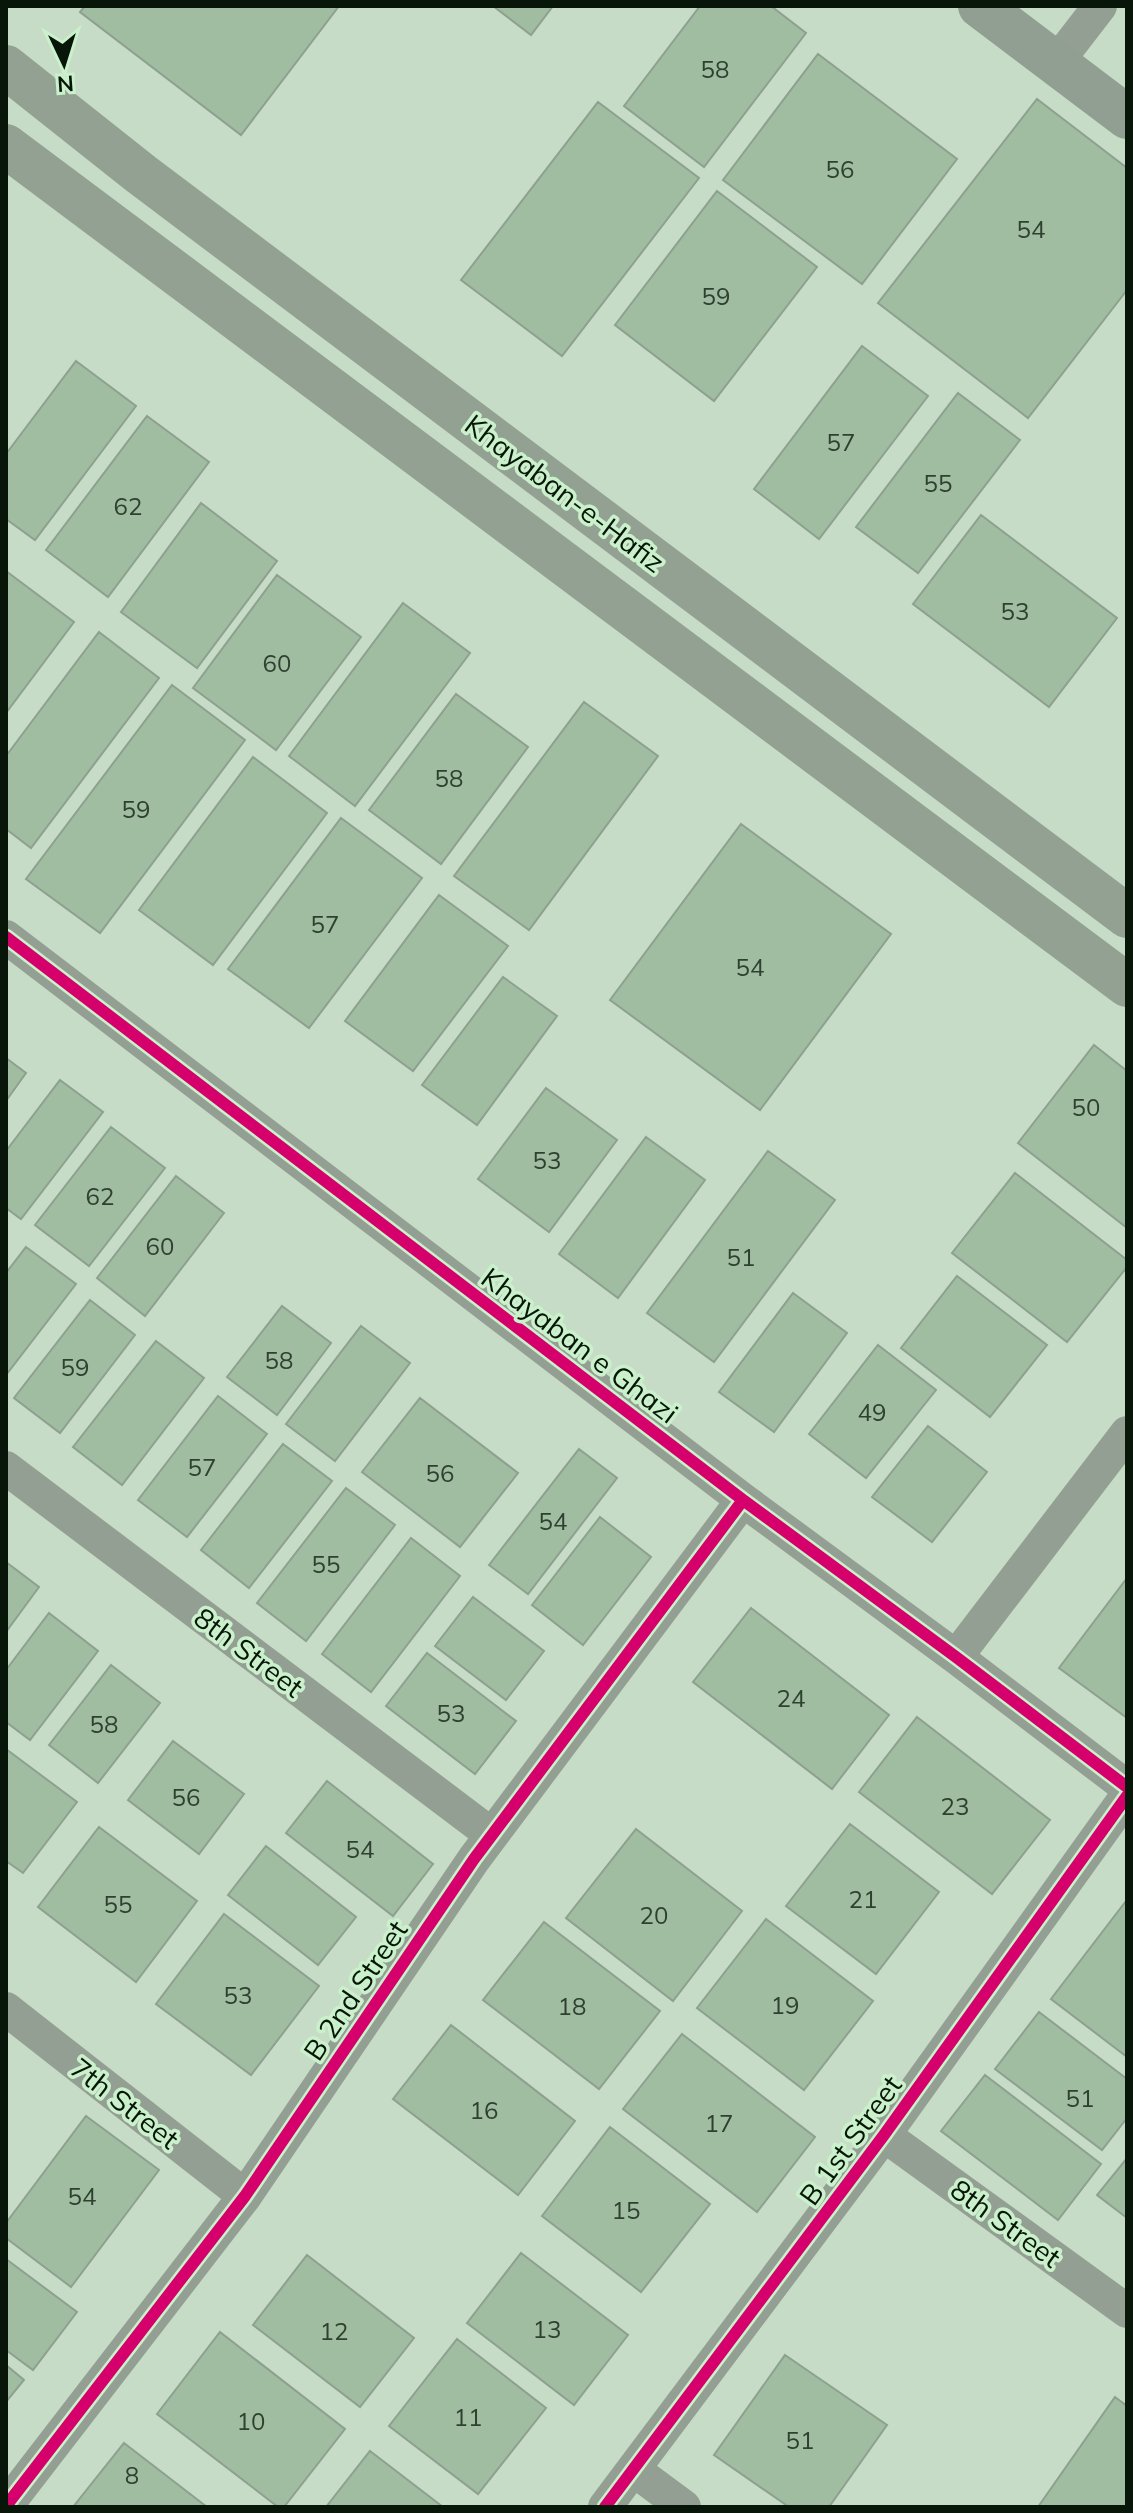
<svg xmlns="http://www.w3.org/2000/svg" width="1133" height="2513" viewBox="0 0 1133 2513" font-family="Mulish,sans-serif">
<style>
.building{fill:#a0bca1;stroke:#8ea08f;stroke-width:2}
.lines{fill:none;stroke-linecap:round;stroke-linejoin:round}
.street{stroke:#949f94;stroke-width:34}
.secondary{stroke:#919e92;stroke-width:44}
.primary{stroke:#93a193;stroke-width:44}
.cycleway-casing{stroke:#caf1cb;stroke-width:17}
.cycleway{stroke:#d6006c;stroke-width:12}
.labels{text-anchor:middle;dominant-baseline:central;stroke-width:7;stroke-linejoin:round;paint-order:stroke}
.number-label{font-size:24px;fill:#2e402f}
.street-label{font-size:28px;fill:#081609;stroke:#caf1cb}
</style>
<rect width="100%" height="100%" fill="#c6dcc6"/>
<path class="building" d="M85 6H339L241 135 80 12Z
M493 6H553L531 35Z
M700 6H771L806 33 704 167 624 106Z
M818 54 957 159 862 284 723 180Z
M1037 99 1127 168V290L1028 418 878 303Z
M598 102 699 178 562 356 461 280Z
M717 191 817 267 714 401 615 325Z
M862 346 928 396 819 539 754 489Z
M76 361 136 406 35 540 6 519V454Z
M958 393 1020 440 918 573 856 527Z
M147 416 209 462 108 597 46 550Z
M201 503 277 561 197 668 121 612Z
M981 515 1117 618 1049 707 913 604Z
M6 571 74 622 6 713Z
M277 575 361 637 276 750 193 688Z
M403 603 470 653 355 806 289 756Z
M99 632 159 678 31 848 6 829V756Z
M172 685 245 740 100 933 26 879Z
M456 694 528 747 441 864 369 810Z
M584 702 658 756 529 930 454 876Z
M253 757 327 813 213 965 139 910Z
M341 818 422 878 309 1028 228 969Z
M741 824 891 934 760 1110 610 1000Z
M439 895 508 946 413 1071 345 1021Z
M503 977 557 1016 477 1125 422 1085Z
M1094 1045 1127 1071V1228L1018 1143Z
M6 1058 26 1073 6 1101Z
M60 1080 103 1112 21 1219 6 1208V1151Z
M546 1088 617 1140 549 1232 478 1179Z
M111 1127 165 1168 89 1266 35 1225Z
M646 1137 705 1180 618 1298 559 1254Z
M768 1151 835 1200 714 1362 647 1313Z
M1015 1173 1127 1260V1267L1067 1342 952 1253Z
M176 1176 224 1213 145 1316 97 1278Z
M26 1247 76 1284 6 1375V1273Z
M957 1276 1047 1345 990 1417 901 1348Z
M793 1293 847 1333 774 1432 719 1392Z
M90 1300 135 1335 60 1433 14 1398Z
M282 1306 331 1343 277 1415 227 1377Z
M361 1326 410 1363 335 1461 286 1424Z
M156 1341 204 1378 122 1485 73 1447Z
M878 1345 936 1390 866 1478 809 1434Z
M218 1396 267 1434 187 1537 138 1500Z
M420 1398 518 1473 460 1547 362 1472Z
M928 1426 987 1472 932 1542 872 1497Z
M283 1444 332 1481 249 1588 201 1550Z
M579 1449 617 1478 528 1594 489 1565Z
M346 1488 395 1525 306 1641 257 1603Z
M600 1517 651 1557 583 1645 532 1605Z
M411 1538 460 1576 371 1692 322 1654Z
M6 1562 39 1587 6 1632Z
M1127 1578V1718L1059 1668Z
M473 1597 544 1651 506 1700 435 1646Z
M751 1608 889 1715 832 1789 693 1682Z
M49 1613 98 1651 30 1740 6 1722V1670Z
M427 1653 516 1721 475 1774 386 1706Z
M111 1665 160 1703 98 1783 49 1745Z
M917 1717 1050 1820 992 1894 859 1792Z
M173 1741 244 1794 199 1854 128 1800Z
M6 1749 77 1802 23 1873 6 1861Z
M327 1781 433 1864 393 1916 286 1833Z
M850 1824 939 1892 876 1974 786 1906Z
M99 1827 197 1901 136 1982 38 1907Z
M636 1829 742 1911 673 2001 566 1918Z
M266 1846 356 1917 318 1965 228 1895Z
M1126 1901 1127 1902V2057L1051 1999Z
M224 1914 319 1986 251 2075 156 2004Z
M766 1919 873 2001 804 2090 697 2008Z
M544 1922 660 2011 599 2089 483 2000Z
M1039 2012 1127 2079V2118L1102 2150 995 2069Z
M451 2025 575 2121 518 2195 393 2099Z
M682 2034 815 2137 757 2212 623 2109Z
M985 2075 1101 2164 1058 2220 941 2131Z
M86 2116 159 2170 71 2287 6 2238V2223Z
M610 2127 710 2204 641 2292 542 2216Z
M1127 2158V2218L1097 2195Z
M521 2253 628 2335 574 2405 467 2323Z
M307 2255 414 2338 360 2407 253 2325Z
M6 2259 77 2312 33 2370 6 2350Z
M220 2332 345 2429 284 2507H278L157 2414Z
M457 2339 546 2408 478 2494 389 2426Z
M785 2355 887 2425 829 2507H789L714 2455Z
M6 2365 24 2380 6 2402Z
M1115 2397 1127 2406V2507H1038Z
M124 2443 207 2507H73Z
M370 2451 443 2507H326Z"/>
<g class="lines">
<path class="street" d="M1056 63 1100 6
M6 937 743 1500 956 1657 1127 1787
M6 1468 492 1835
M956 1657 1127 1433
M6 2009 245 2196
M884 2135 1127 2311
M634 2470 684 2507
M6 2506 245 2196 474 1859 743 1500
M605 2507 884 2135 1127 1796"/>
<path class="secondary" d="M980 6 1127 117"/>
<path class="primary" d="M6 67 141 174 1127 916
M6 146 1127 985"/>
<g class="cycleway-casing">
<path id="cycleway" d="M6 937 743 1500 956 1657 1127 1787
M6 2506 245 2196 474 1859 743 1500
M605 2507 884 2135 1127 1796"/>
</g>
<use href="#cycleway" class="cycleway"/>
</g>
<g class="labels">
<g class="number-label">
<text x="715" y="69">58</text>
<text x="840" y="169">56</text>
<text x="1031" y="229">54</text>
<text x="716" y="296">59</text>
<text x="841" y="442">57</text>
<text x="938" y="483">55</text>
<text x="128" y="506">62</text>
<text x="1015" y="611">53</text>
<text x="277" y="663">60</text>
<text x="449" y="778">58</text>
<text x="136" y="809">59</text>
<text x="325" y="924">57</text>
<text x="750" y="967">54</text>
<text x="1086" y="1107">50</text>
<text x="547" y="1160">53</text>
<text x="100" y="1196">62</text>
<text x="160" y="1246">60</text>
<text x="741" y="1257">51</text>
<text x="279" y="1360">58</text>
<text x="75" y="1367">59</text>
<text x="872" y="1412">49</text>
<text x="202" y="1467">57</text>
<text x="440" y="1473">56</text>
<text x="553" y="1521">54</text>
<text x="326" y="1564">55</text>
<text x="791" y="1698">24</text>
<text x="451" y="1713">53</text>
<text x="104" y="1724">58</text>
<text x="186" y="1797">56</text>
<text x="955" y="1806">23</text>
<text x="360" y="1849">54</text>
<text x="863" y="1899">21</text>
<text x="118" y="1904">55</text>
<text x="654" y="1915">20</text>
<text x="238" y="1995">53</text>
<text x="785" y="2005">19</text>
<text x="572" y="2006">18</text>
<text x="1080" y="2098">51</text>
<text x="484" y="2110">16</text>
<text x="719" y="2123">17</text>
<text x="82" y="2196">54</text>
<text x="626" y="2210">15</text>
<text x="547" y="2329">13</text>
<text x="334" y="2331">12</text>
<text x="468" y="2417">11</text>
<text x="251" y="2421">10</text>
<text x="800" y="2440">51</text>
<text x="132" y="2475">8</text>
</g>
<g class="street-label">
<text transform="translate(565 493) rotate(37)">Khayaban-e-Hafiz</text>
<text transform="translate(580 1345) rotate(37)">Khayaban e Ghazi</text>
<text transform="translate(249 1652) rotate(37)">8th Street</text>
<text transform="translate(355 1990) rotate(-56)">B 2nd Street</text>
<text transform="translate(125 2103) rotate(38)">7th Street</text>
<text transform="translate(850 2140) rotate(-54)">B 1st Street</text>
<text transform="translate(1006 2223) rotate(36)">8th Street</text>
</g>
</g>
<rect width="1133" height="2513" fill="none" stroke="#081609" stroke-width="16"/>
<g transform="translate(64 64) rotate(176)" stroke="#caf1cb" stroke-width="6" paint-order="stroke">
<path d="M0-6L14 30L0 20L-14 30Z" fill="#081609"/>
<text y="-12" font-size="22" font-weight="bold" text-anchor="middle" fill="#081609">N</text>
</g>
</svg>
